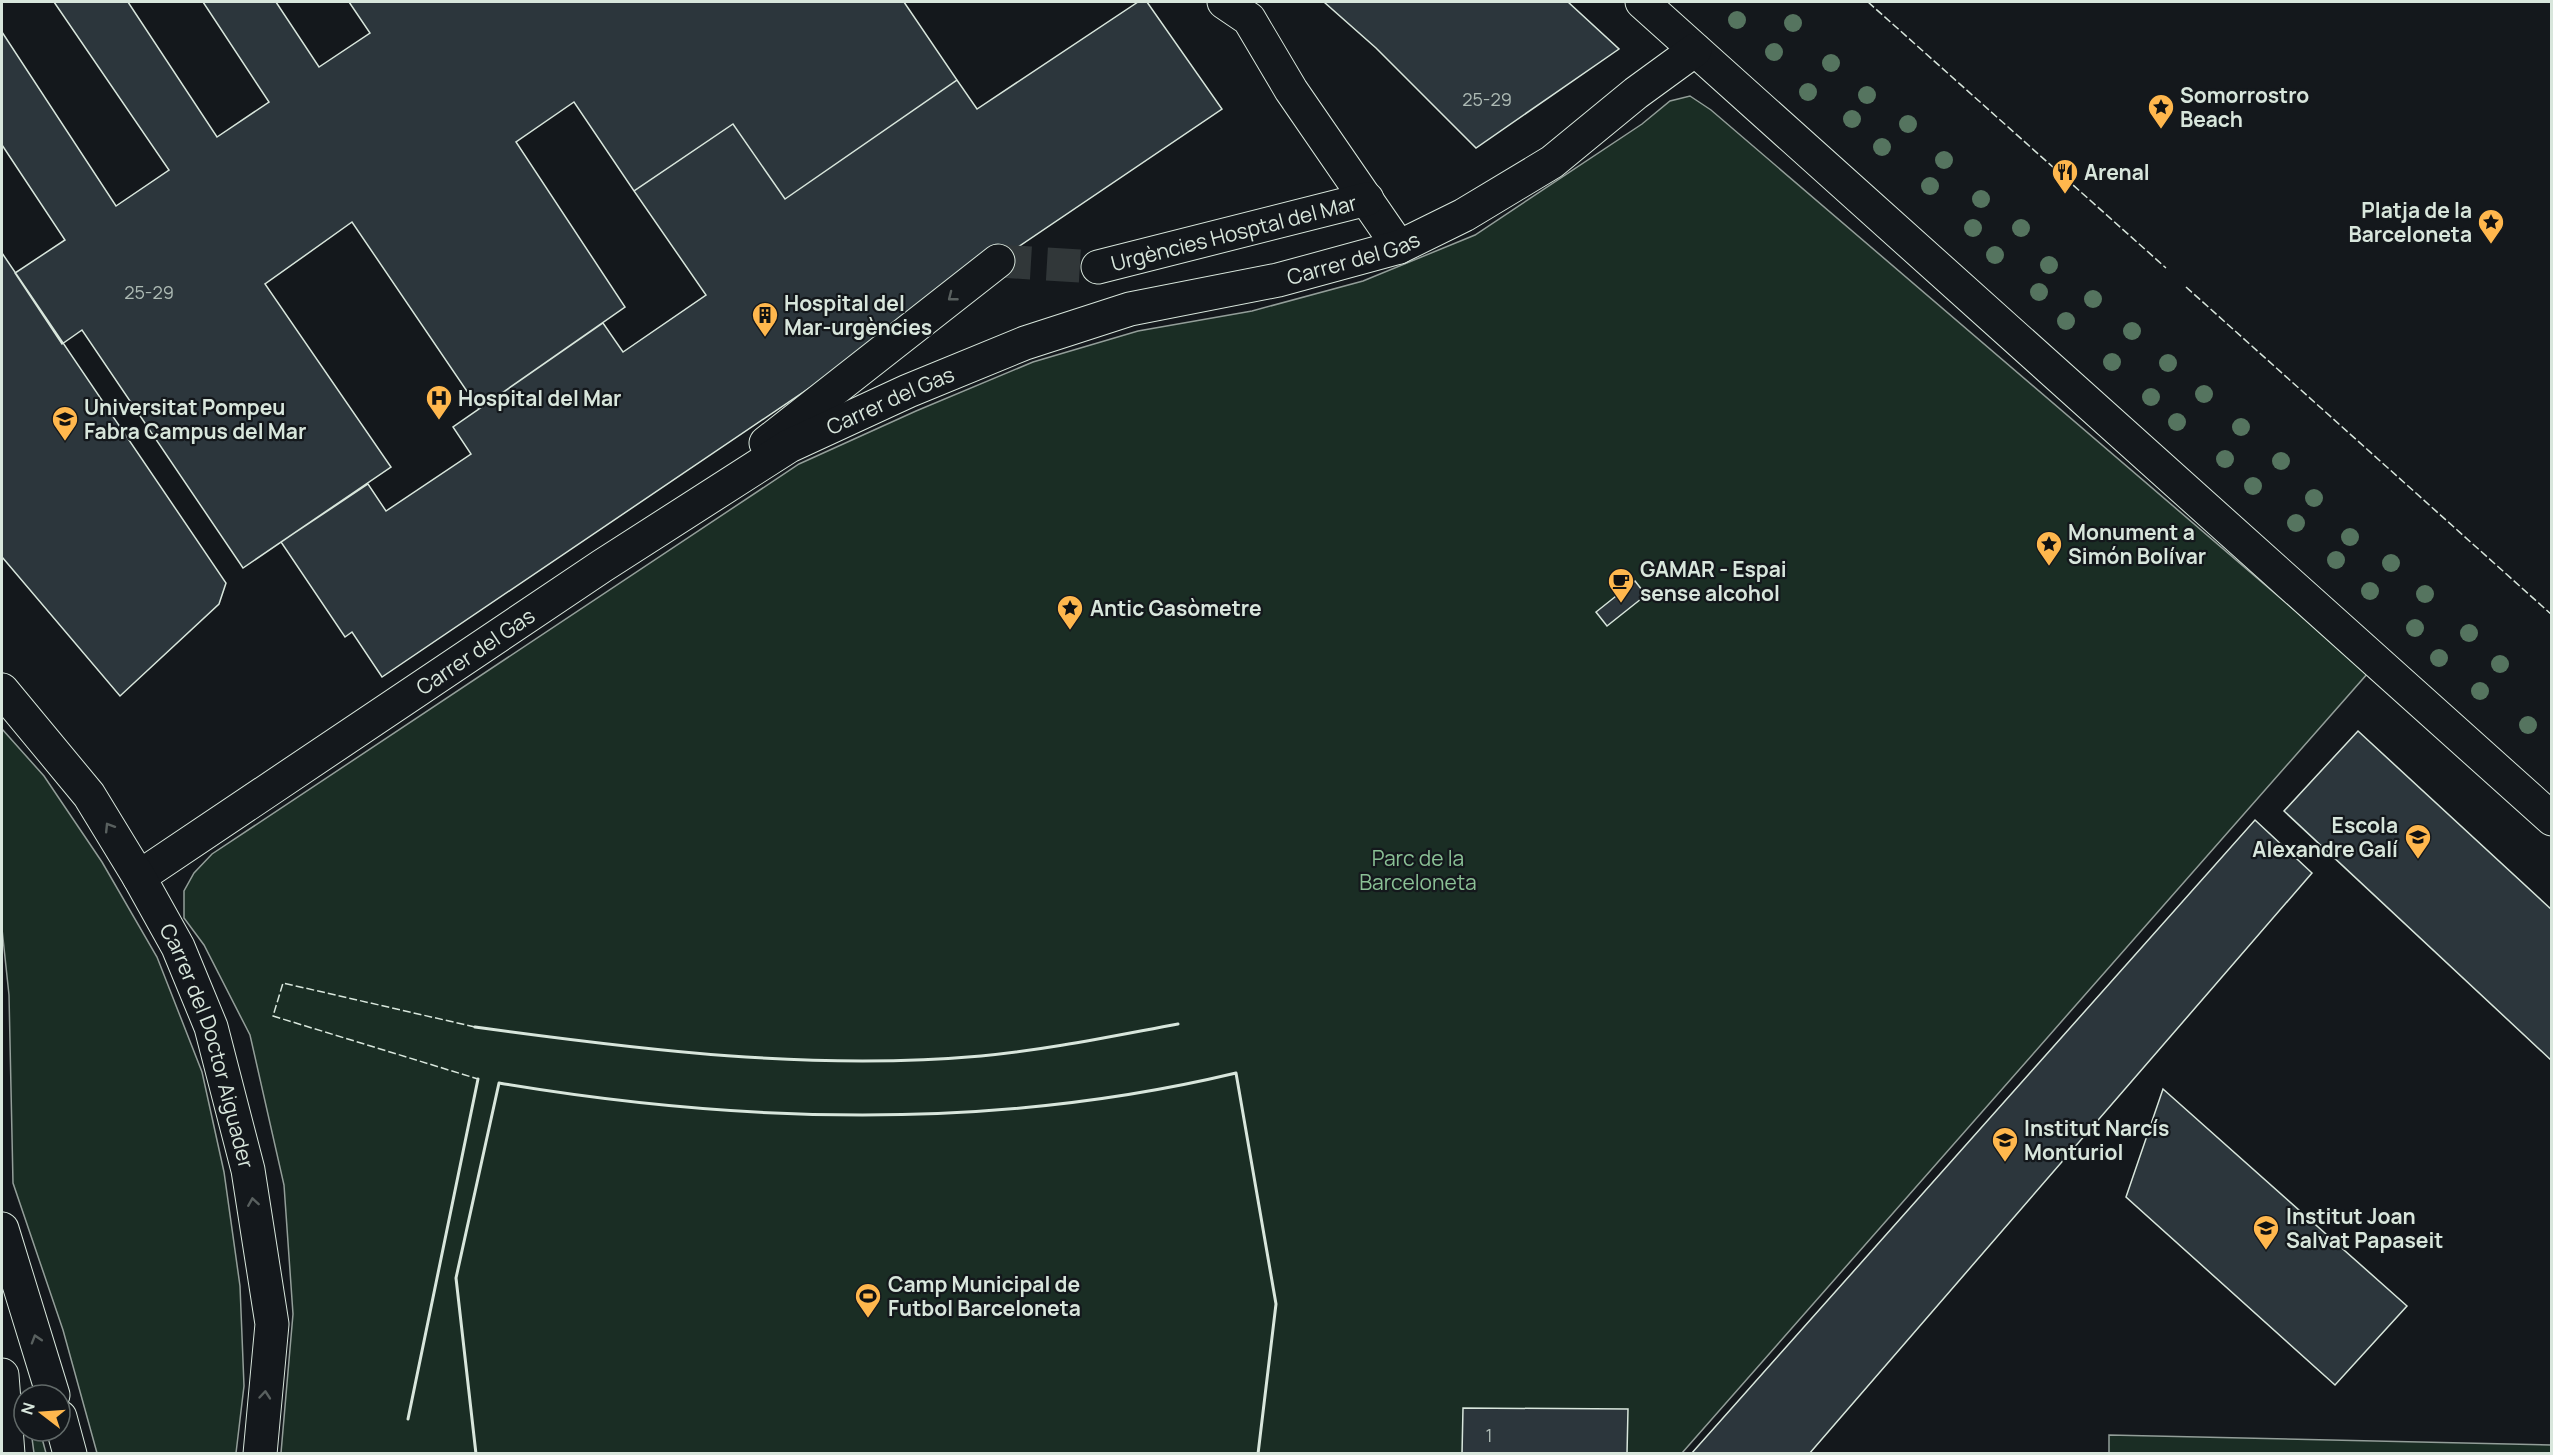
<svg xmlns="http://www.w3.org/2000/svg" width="2553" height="1455" viewBox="0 0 2553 1455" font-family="Manrope,sans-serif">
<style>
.green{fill:#1a2d24;stroke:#939e99;stroke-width:1.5}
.building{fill:#2c363c;stroke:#d8e6dc;stroke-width:1.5}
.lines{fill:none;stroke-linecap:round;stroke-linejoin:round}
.minor-tunnel{stroke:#313739;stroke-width:33;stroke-dasharray:33 16;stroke-linecap:butt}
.minor-casing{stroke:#d8e6dc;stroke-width:35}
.major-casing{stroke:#d8e6dc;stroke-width:35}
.highway-casing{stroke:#d8e6dc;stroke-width:35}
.minor{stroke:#14181c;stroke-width:33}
.major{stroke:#14181c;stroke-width:33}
.highway{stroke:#14181c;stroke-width:33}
.fence{stroke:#d8e6dc;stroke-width:1.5;stroke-dasharray:8 3;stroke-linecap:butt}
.wall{stroke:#d8e6dc;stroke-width:3}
.tree{fill:#55745f}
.oneway{stroke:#59605f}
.labels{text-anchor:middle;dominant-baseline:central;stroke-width:4.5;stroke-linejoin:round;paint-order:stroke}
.number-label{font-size:18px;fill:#adbab4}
.poi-label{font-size:21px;font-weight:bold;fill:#d8e6dc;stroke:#14181c;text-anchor:start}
.street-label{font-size:21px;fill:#d8e6dc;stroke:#14181c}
.park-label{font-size:21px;fill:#8ac095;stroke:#14181c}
</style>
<rect width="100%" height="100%" fill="#14181c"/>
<path class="green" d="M1690 96 1711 110 2368 673 1682 1453H281L293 1314 284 1185 250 1035 204 945 184 918V891L194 873 212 854 799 464 916 411 1033 362 1138 331 1252 311 1363 281 1475 235 1642 124 1670 101Z
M2 729 44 776 102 862 157 957 202 1072 224 1172 240 1286 244 1386 236 1453H97L63 1330 13 1183 9 995 2 929Z
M31 1431H40L46 1453H34Z
M2109 1435 2551 1445 2552 1453 2109 1454Z"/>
<path class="building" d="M54 2H128L217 137 269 102 203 2H276L319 67 370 33 349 2H904L957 80 785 199 733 124 634 191 574 102 516 142 625 307 479 409 352 222 265 284 391 467 243 568 82 330 62 344 15 273 65 240 2 145V32L116 206 169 170Z
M1138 2H1147L1222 109 382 677 352 632 345 637 281 542 368 484 386 511 471 454 453 427 603 323 623 352 706 295 634 191 733 124 785 199 957 80 977 109Z
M1324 2H1568L1619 49 1476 148 1376 48Z
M2 253 226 583 219 604 120 696 2 557Z
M1635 581 1646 595 1607 626 1596 612Z
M2358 731 2552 910V1061L2284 811Z
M2255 820 2312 873 1809 1454H1691Z
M2163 1089 2407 1306 2335 1385 2126 1197Z
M1463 1408 1628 1409 1627 1454H1462Z"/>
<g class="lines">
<path class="minor-tunnel" d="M998 261 1098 267"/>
<g class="minor-casing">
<g id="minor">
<path d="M1224 2 1249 19 1291 90 1399 247"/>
<path d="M1642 2 2552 819"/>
<path id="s1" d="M1098 267 1367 199"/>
<path d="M766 443 998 261"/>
<path id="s2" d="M139 877 602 566 789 446 908 391 1025 343 1130 309 1278 280 1399 247 1464 215 1552 162 1636 93 1695 50"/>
</g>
</g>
<g class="major-casing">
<g id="major">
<path id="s3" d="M2 690 89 795 139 877 178 947 211 1027 248 1170 272 1324 260 1454"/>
</g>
</g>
<g class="highway-casing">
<path id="highway" d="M2 1229 53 1395
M2 1375 8 1454
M60 1417 70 1454"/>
</g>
<use href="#minor" class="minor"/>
<use href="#major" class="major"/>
<use href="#highway" class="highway"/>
<path class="fence" d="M1868 2 2166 268
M2186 287 2552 615
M475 1027 283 983 273 1016 478 1079"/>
<path class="wall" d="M475 1027C643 1050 812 1071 981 1056 1047 1050 1113 1036 1178 1024
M408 1419 478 1079
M476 1454 456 1278 499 1083C743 1124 994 1131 1236 1073L1276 1304 1258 1454"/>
</g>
<g class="tree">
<circle cx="1737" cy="20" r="9"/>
<circle cx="1793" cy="23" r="9"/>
<circle cx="1774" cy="52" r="9"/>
<circle cx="1831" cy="63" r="9"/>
<circle cx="1808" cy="92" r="9"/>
<circle cx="1867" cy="95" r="9"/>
<circle cx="1852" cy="119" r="9"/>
<circle cx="1908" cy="124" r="9"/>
<circle cx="1882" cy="147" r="9"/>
<circle cx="1944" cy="160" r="9"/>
<circle cx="1930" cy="186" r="9"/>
<circle cx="1981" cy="199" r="9"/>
<circle cx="1973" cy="228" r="9"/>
<circle cx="2021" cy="228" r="9"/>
<circle cx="1995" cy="255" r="9"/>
<circle cx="2049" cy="265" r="9"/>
<circle cx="2039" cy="292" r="9"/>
<circle cx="2093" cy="299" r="9"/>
<circle cx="2066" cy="321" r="9"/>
<circle cx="2132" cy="331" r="9"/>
<circle cx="2112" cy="362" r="9"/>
<circle cx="2168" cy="363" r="9"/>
<circle cx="2204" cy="394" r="9"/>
<circle cx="2151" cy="397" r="9"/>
<circle cx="2177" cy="422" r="9"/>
<circle cx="2241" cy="427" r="9"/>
<circle cx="2225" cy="459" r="9"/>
<circle cx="2281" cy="461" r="9"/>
<circle cx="2253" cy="486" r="9"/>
<circle cx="2314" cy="498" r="9"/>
<circle cx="2296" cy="523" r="9"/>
<circle cx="2350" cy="537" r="9"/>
<circle cx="2336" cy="560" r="9"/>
<circle cx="2391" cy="563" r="9"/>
<circle cx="2370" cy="591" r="9"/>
<circle cx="2425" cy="594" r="9"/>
<circle cx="2415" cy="628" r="9"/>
<circle cx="2469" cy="633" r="9"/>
<circle cx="2439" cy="658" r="9"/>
<circle cx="2500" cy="664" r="9"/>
<circle cx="2480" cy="691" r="9"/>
<circle cx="2528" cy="725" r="9"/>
</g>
<defs><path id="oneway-chevron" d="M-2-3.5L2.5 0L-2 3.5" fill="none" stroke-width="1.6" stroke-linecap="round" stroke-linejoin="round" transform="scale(1.5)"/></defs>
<g class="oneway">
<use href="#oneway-chevron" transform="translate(952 297) rotate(142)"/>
<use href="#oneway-chevron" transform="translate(109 827) rotate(-122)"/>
<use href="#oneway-chevron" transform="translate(253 1202) rotate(-99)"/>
<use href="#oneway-chevron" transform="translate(36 1339) rotate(-107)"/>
<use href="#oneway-chevron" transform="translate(265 1395) rotate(-85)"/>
</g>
<defs>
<g id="sight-pin" transform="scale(1.35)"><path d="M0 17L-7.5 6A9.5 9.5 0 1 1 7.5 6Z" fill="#ffb74d" stroke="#14181c"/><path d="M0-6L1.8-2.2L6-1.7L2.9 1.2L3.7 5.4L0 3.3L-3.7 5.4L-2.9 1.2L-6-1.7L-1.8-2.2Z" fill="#111"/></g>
<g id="restaurant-pin" transform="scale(1.35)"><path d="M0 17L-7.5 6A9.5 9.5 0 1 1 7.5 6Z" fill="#ffb74d" stroke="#14181c"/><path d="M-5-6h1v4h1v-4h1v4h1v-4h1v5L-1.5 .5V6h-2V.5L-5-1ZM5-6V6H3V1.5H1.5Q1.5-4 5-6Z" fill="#111"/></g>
<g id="building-pin" transform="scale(1.35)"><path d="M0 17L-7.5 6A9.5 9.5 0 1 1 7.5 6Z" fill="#ffb74d" stroke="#14181c"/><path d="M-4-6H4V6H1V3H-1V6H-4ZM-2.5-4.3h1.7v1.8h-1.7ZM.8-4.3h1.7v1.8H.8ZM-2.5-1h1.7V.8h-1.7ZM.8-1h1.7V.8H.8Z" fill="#111"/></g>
<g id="hospital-pin" transform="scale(1.35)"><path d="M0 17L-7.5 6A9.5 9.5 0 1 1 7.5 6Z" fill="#ffb74d" stroke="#14181c"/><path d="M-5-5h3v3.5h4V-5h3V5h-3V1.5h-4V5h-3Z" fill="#111"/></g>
<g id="university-pin" transform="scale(1.35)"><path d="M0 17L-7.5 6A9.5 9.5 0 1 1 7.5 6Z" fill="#ffb74d" stroke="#14181c"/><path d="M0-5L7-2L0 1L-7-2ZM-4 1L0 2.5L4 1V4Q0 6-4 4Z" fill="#111"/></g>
<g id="cafe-pin" transform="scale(1.35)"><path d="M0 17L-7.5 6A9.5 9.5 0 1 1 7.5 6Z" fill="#ffb74d" stroke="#14181c"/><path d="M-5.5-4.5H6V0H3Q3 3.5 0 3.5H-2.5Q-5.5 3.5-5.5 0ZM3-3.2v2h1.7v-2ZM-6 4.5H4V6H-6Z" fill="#111"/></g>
<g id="school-pin" transform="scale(1.35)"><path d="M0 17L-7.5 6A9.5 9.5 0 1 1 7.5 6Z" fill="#ffb74d" stroke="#14181c"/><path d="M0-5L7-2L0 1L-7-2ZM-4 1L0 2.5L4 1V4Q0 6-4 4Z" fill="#111"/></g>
<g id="stadium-pin" transform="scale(1.35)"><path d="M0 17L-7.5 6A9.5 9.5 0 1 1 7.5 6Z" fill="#ffb74d" stroke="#14181c"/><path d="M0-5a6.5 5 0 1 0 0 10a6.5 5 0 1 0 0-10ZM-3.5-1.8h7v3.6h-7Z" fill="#111"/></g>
</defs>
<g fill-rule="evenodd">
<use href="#sight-pin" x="2161" y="107"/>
<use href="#restaurant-pin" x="2065" y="172"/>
<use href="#sight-pin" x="2491" y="222"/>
<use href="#building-pin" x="765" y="315"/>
<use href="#hospital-pin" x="439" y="398"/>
<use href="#university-pin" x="65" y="419"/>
<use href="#sight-pin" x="2049" y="544"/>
<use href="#cafe-pin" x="1621" y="581"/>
<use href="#sight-pin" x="1070" y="608"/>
<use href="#school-pin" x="2418" y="837"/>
<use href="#school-pin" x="2005" y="1140"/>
<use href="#school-pin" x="2266" y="1228"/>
<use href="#stadium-pin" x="868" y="1296"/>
</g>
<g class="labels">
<g class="number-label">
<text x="1487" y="99">25-29</text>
<text x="149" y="292">25-29</text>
<text x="1489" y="1435">1</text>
</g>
<g class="poi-label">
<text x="2180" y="95">Somorrostro<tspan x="2180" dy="24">Beach</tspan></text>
<text x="2084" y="172">Arenal</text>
<text x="2472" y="210" text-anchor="end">Platja de la<tspan x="2472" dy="24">Barceloneta</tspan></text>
<text x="784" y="303">Hospital del<tspan x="784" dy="24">Mar-urgències</tspan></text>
<text x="458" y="398">Hospital del Mar</text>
<text x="84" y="407">Universitat Pompeu<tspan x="84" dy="24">Fabra Campus del Mar</tspan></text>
<text x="2068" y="532">Monument a<tspan x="2068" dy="24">Simón Bolívar</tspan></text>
<text x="1640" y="569">GAMAR - Espai<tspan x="1640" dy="24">sense alcohol</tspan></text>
<text x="1090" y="608">Antic Gasòmetre</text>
<text x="2398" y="825" text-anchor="end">Escola<tspan x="2398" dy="24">Alexandre Galí</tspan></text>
<text x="2024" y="1128">Institut Narcís<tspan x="2024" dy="24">Monturiol</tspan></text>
<text x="2286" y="1216">Institut Joan<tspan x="2286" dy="24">Salvat Papaseit</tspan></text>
<text x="888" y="1284">Camp Municipal de<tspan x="888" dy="24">Futbol Barceloneta</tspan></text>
</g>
<g class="street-label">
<text stroke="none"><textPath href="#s1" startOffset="140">Urgències Hosptal del Mar</textPath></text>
<text stroke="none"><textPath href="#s2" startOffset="1377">Carrer del Gas</textPath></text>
<text stroke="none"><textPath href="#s2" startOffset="891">Carrer del Gas</textPath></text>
<text stroke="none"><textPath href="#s2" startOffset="405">Carrer del Gas</textPath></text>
<text stroke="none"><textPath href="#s3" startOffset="416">Carrer del Doctor Aiguader</textPath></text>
</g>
<g class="park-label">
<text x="1418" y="858">Parc de la<tspan x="1418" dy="24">Barceloneta</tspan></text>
</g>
</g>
<rect width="2553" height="1455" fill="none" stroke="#d8e6dc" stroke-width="6"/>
<g transform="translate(42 1413) rotate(287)"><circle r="28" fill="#14181c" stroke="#626a69" stroke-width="1.5"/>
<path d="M0-4.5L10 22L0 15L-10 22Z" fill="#ffb74d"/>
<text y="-9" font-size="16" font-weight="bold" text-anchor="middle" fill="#d8e6dc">N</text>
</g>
</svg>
